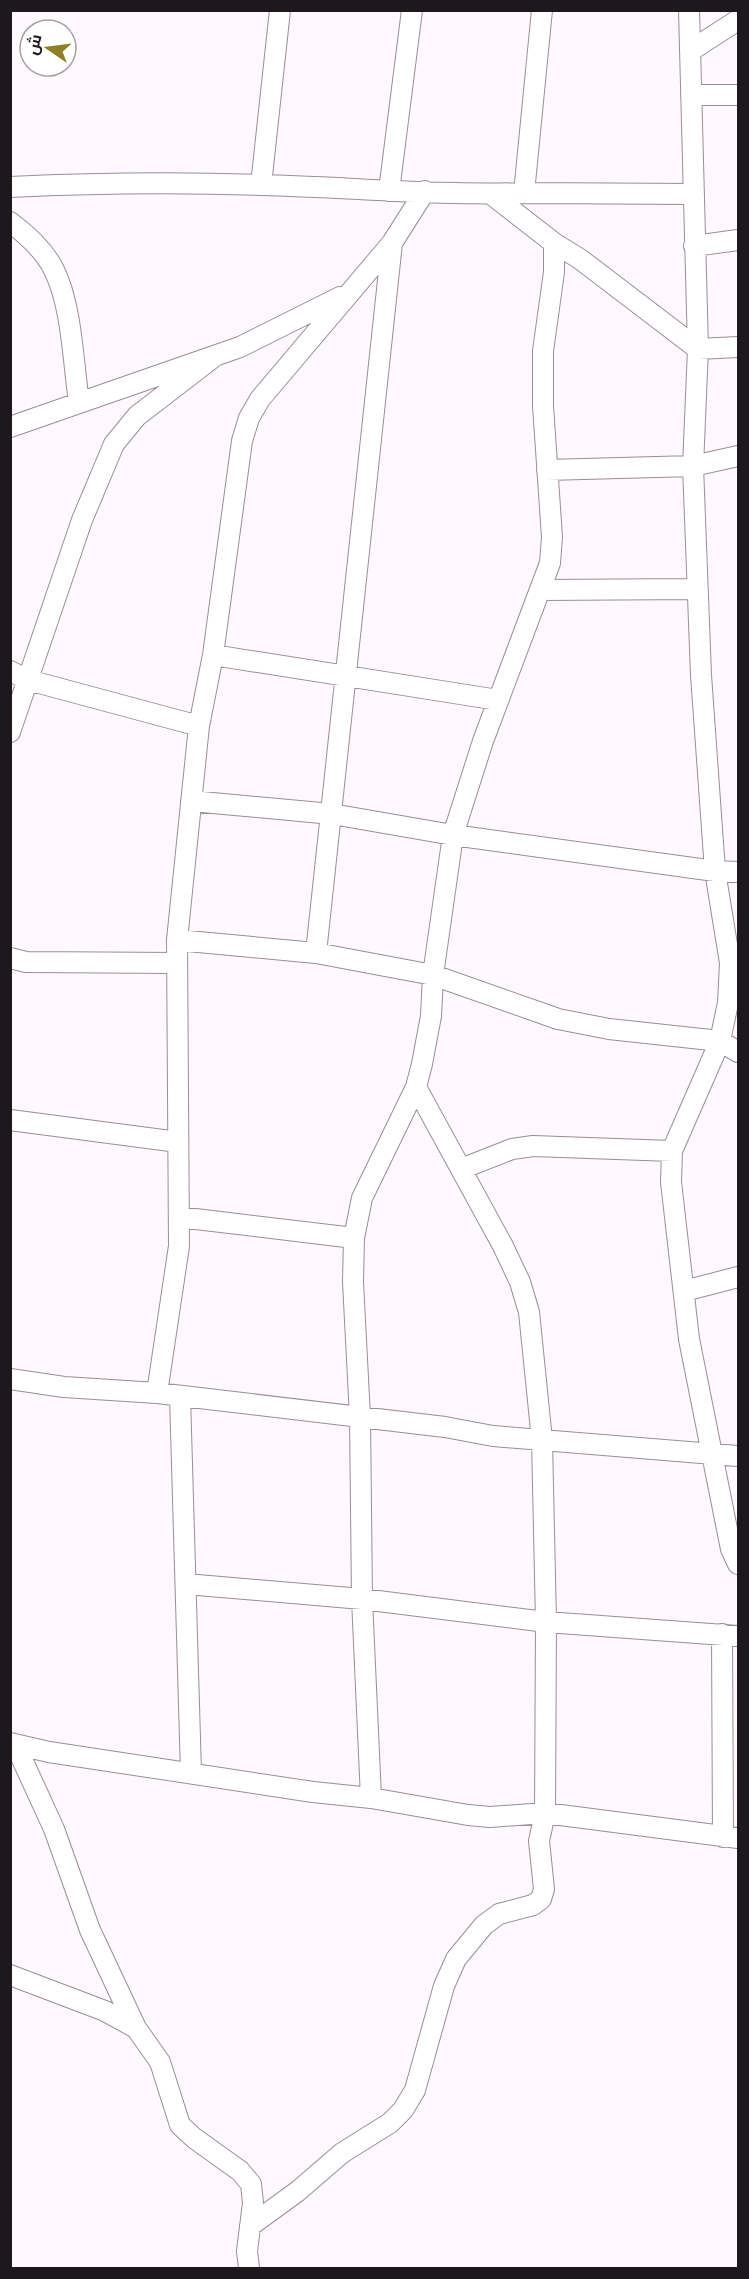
<svg xmlns="http://www.w3.org/2000/svg" width="749" height="2279" viewBox="0 0 749 2279" font-family="Commissioner,Cairo,sans-serif">
<style>
.lines{fill:none;stroke-linecap:round;stroke-linejoin:round}
.minor-casing{stroke:#998d99;stroke-width:22}
.minor{stroke:#fff;stroke-width:20}
</style>
<rect width="100%" height="100%" fill="#fff9fe"/>
<g class="lines">
<g class="minor-casing">
<path id="minor" d="M689 10 698 349 693 466 701 675 715 871 730 963 728 1003 720 1041 672 1151 671 1182 689 1339 731 1549 738 1564
M690 51 738 20
M691 95H738
M261 185 280 10
M10 187C94 183 178 182 261 185 349 187 436 196 524 193L542 10
M389 191 412 10
M524 193 694 194
M491 194 554 243 580 259 698 349 738 347
M10 222C26 234 45 251 54 270 72 306 73 362 79 402
M694 246 738 240
M10 427 240 347 340 297
M547 470 693 466 738 456
M540 590 697 589
M213 655 498 700
M10 671 28 680 199 726
M10 732 82 520 114 444 137 416 215 356
M191 801 332 814 453 835 715 871 738 872
M177 940 316 953 433 975 558 1019 609 1029 720 1041 738 1052
M316 953 392 243
M10 958 26 962 176 963
M10 1120 178 1142
M461 1169 512 1149 533 1146 672 1151
M179 1217 354 1238
M684 1291 738 1277
M10 1379 64 1387 157 1393 445 1427 493 1436 738 1456
M157 1393 179 1246 177 940 199 726 213 655 242 441 249 418 260 399 392 243 425 191
M180 1396 191 1773
M186 1584 362 1599 546 1622 738 1636
M722 1634 723 1837
M10 1743 49 1752 313 1792 371 1798 468 1815 490 1817 545 1813 738 1838
M15 1744 54 1829 90 1930 136 2028
M371 1798 362 1599 360 1417 353 1282 354 1238 362 1198 416 1087 422 1064 431 1016 433 975 453 835 483 741 550 563 552 537 543 406V351L554 272V243
M10 1975 105 2011 136 2028 160 2062 180 2125 194 2138 240 2171 251 2184 253 2203 247 2251 249 2268
M250 2226 298 2191 342 2153 390 2123 403 2110 415 2090 444 1986 456 1959 484 1925 499 1914 533 1905 541 1899 544 1889 539 1841 545 1813 546 1622 542 1440 529 1312 520 1282 503 1246 416 1087"/>
</g>
<use href="#minor" class="minor"/>
</g>
<rect width="749" height="2279" fill="none" stroke="#1c181c" stroke-width="24"/>
<g transform="translate(48 48) rotate(284)"><circle r="28" fill="#ffffff" stroke="#a4a3a4" stroke-width="1.5"/>
<path d="M0-4.5L10 22L0 15L-10 22Z" fill="#8f8027"/>
<text y="-9" font-size="16" font-weight="bold" text-anchor="middle" fill="#1c181c">ش</text>
</g>
</svg>
